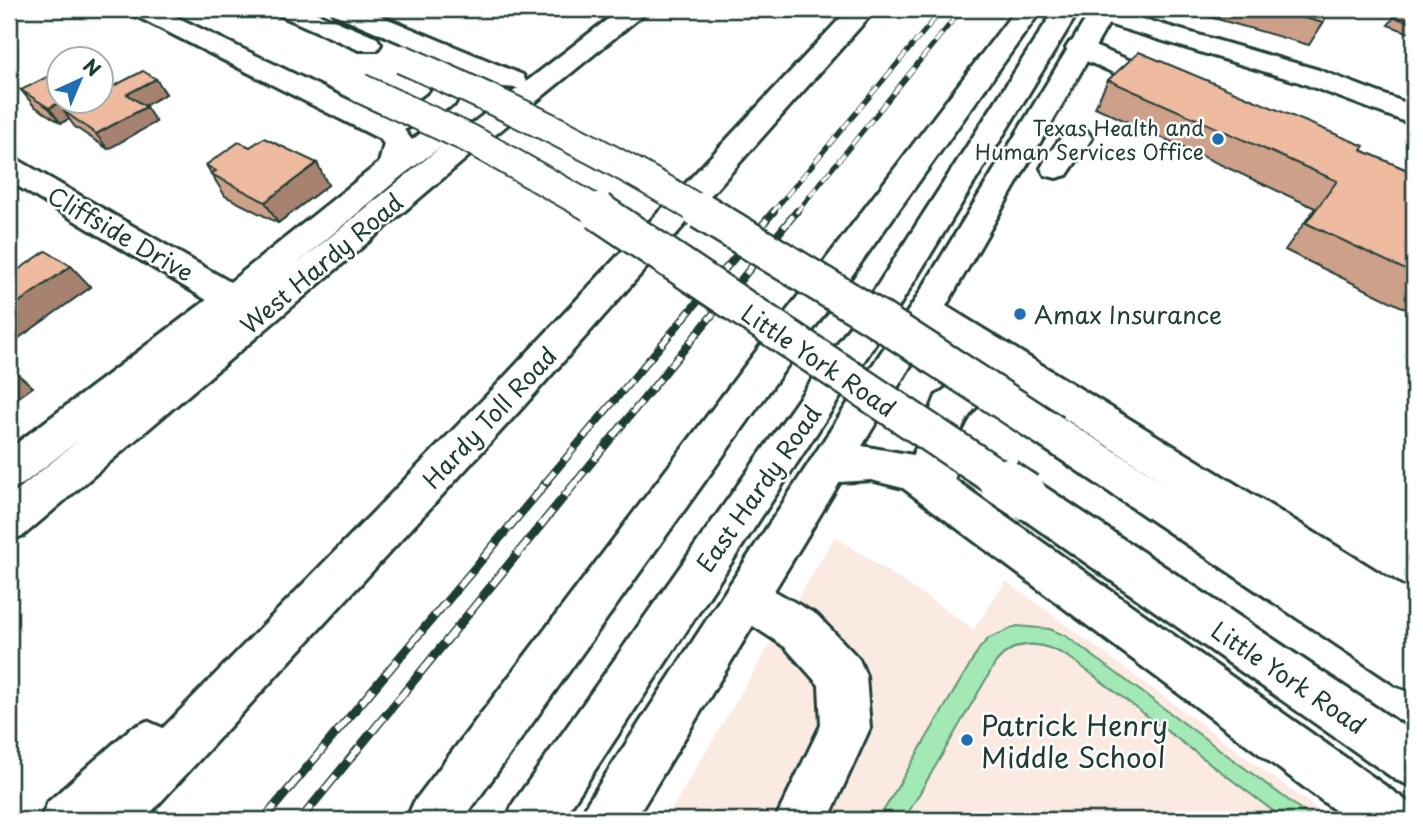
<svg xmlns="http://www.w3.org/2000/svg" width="1423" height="829" viewBox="0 0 1423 829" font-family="'Playpen Sans',sans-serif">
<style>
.built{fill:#faeae2}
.green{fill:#a3e9b5;stroke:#619374;stroke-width:2}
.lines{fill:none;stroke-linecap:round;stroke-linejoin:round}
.minor-casing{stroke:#1f3d34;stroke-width:6}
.major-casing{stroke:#1f3d34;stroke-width:6}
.highway-casing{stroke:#1f3d34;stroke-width:6}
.minor{fill:#fff;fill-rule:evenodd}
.major{fill:#fff;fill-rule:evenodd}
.highway{fill:#fff;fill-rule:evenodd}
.rail-far2-casing{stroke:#1f3d34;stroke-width:5}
.rail-far1-casing{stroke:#1f3d34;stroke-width:8}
.rail-casing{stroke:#1f3d34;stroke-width:9}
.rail-far2{stroke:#fff;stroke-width:3.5;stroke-dasharray:11;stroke-linecap:butt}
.rail-far1{stroke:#fff;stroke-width:5;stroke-dasharray:15;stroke-linecap:butt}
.rail{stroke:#fff;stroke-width:6;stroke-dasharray:19;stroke-linecap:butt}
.major-bridge-far2-casing{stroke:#1f3d34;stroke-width:32;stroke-linecap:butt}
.major-bridge-far1-casing{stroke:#1f3d34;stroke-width:41;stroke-linecap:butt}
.major-bridge-casing{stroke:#1f3d34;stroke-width:52;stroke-linecap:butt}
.major-bridge-far2{stroke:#fff;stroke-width:28}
.major-bridge-far1{stroke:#fff;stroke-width:36}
.major-bridge{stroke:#fff;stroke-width:46}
.wall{fill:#cda08a;stroke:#1f3d34;stroke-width:2}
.shaded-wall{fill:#a78270;stroke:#1f3d34;stroke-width:2}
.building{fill:#eebaa0;stroke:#1f3d34;stroke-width:2}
.poi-dot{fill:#1f6fb2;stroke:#fff;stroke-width:2.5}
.labels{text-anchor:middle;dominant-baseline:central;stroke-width:5;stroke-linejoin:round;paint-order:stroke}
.far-poi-label{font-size:21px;fill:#1f3d34;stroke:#fff;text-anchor:end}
.street-label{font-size:24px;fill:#1f3d34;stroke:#fff}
.poi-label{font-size:24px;fill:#1f3d34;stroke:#fff;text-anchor:start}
.near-poi-label{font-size:28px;fill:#1f3d34;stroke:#fff;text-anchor:start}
</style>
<rect width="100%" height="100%" fill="#fff"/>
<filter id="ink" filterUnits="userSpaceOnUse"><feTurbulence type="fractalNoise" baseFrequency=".0143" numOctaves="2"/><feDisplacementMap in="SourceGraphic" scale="14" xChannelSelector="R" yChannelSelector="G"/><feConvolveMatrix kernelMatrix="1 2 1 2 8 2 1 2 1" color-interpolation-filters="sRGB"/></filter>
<g filter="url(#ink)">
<path class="built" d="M835 536 974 629 1006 581 1332 820H665Z"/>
<path class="green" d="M1017 626 1050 629 1066 636 1315 820H1285L1073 660C1047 643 1018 636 996 662L904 820H878L979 649 989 638Z"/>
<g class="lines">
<g class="minor-casing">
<path id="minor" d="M1091 9H1109L1319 70 1414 106V125L1299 82 1091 19 1087 14Z
M1079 40 1181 81 1185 87 1181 93H1161L1070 54 1066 48 1070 42Z
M1077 129 1087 131 1092 138 1067 175 1056 178 1045 175 1041 168C1050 153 1060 133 1077 129Z
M9 158 20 161 244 290 249 299 244 308 232 312 220 308 9 181Z
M748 576 817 615 859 659 866 676 870 728 828 820H775L821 725 819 685 785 647 732 612 726 597 732 582Z"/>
</g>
<g class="major-casing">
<path id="major" d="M129 9H160L377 114C407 106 426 106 443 75L430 55 334 14 331 9H364L523 75 526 82 621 9H650L469 156 24 535 9 541V497L79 440 23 484 9 490V449L220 290 379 163 384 144 380 139 132 14ZM469 72 503 87 518 88 456 136 460 130 455 124C437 119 426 129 412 140L404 130 454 105 471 75ZM449 141 447 142 297 264 404 174Z
M273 9H307L377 38 381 44 377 50H359L277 14Z
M1055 9H1080L887 326 562 820H506L514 802 863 308Z
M1092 9H1117L946 306 1414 594V691L1397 685 1039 445 1033 433 1039 421 1053 417 1067 421 1167 484 1014 386C975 398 966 416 952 453L959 468 954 479 1408 802 1414 820H1348L903 488 871 480 840 482 635 820H580L588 802 914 302ZM931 332 980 363 936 396 913 455 862 446Z
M1024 478 1039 483 1414 733V787L1396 780 1009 509 1003 496 1009 483Z"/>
</g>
<g class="highway-casing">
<path id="highway" d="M849 9H876L522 408 144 820H40L48 802 130 729 147 721 163 728 496 386Z
M1016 9H1042L463 820H406L414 802Z"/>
</g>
<use href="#minor" class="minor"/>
<use href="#major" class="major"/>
<use href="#highway" class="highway"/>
<g class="rail-far2-casing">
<path id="rail-far2" d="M772 213 943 9
M796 213 962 9"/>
</g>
<g class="rail-far1-casing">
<path id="rail-far1" d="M545 483 774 211
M575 483 797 211"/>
</g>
<g class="rail-casing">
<path id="rail" d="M263 820 547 482
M300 820 576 482"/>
</g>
<use href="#rail-far2" class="rail-far2"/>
<use href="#rail-far1" class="rail-far1"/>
<use href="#rail" class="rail"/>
<g class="major-bridge-far2-casing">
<path id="major-bridge-far2" d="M402 59C506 105 607 153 704 213
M360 88 470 139 601 213"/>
</g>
<g class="major-bridge-far1-casing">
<path id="major-bridge-far1" d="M598 211 1005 483
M701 211 875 317 1053 433"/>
</g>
<g class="major-bridge-casing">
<path id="major-bridge" d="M1003 482 1024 496"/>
</g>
<use href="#major-bridge-far2" class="major-bridge-far2"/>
<use href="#major-bridge-far1" class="major-bridge-far1"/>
<use href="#major-bridge" class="major-bridge"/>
</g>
<path class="wall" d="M1178 9H1202L1198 15Z
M1214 9H1329L1323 23 1309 45 1210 17Z
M1414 9V28L1410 33 1388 25 1394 17Z
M156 79 166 94 144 106 156 122 108 149 75 127 69 119 61 123 34 106 21 90 60 102H102Z
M1108 80 1361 150 1414 173V313L1285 250 1315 208 1095 107Z
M250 147 328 185 278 223 225 196 206 165Z"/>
<path class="shaded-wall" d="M156 79 166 94 137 110 127 94Z
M61 102H94L64 111 69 119 61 123 49 108Z
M146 107 156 122 108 149 96 134Z
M317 163 328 185 278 223 265 202Z
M71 266 91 287 9 345V309Z
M9 367 33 387 9 404Z"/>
<path class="building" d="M1271 9H1329L1323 23Z
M1401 9H1414V24L1394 17Z
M1139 52 1364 146 1361 150 1414 173V274L1306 223 1337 181 1108 80Z
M143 71 156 79 127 94 146 107 96 134 64 111 83 102H102V92Z
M57 72 60 74V102H61L49 108 21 90Z
M264 138 317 163 265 202 211 174 216 171 206 165 239 142 250 147Z
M46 251 71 266 9 309V276Z"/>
</g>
<g class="poi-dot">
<circle cx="1218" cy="139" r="7"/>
<circle cx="1020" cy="314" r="7"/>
<circle cx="967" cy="740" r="7"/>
</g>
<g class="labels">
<g class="far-poi-label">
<text x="1204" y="127">Texas Health and<tspan x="1204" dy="24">Human Services Office</tspan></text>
</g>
<g class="street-label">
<text transform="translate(121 233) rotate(30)">Cliffside Drive</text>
<text transform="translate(321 263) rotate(-40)">West Hardy Road</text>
<text transform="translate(819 360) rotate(34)">Little York Road</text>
<text transform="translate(489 417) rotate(-47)">Hardy Toll Road</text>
<text transform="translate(758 488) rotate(-55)">East Hardy Road</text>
<text transform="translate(1289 677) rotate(34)">Little York Road</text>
</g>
<g class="poi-label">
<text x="1034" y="314">Amax Insurance</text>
</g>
<g class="near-poi-label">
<text x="981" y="724">Patrick Henry<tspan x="981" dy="32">Middle School</tspan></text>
</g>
</g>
<rect width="1423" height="829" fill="none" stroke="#fff" stroke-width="35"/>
<rect x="18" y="18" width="1388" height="794" fill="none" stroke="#1f3d34" stroke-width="2.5" filter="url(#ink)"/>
<g transform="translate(80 80) rotate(44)"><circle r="33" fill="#ffffff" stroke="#a5b1ae" stroke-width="2"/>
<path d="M0-5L12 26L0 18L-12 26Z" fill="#1f6fb2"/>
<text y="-10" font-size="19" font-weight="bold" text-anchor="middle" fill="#1f3d34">N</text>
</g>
</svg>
